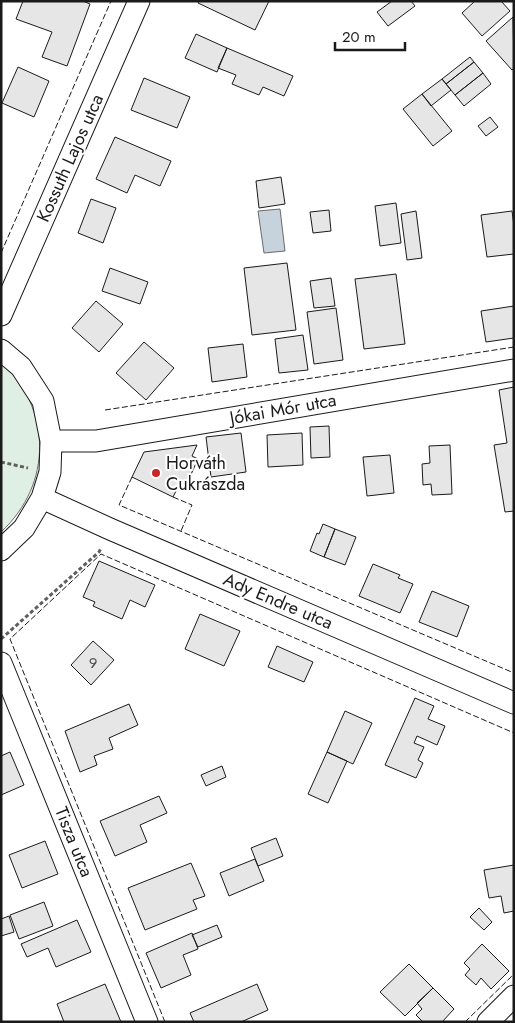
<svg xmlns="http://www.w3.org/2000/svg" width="515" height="1023" viewBox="0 0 515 1023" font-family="Jost,sans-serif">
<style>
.green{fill:#e0efe3;stroke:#6a6a6a}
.water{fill:#c6d2dc;stroke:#6a6a6a}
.building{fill:#e6e6e6;stroke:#1a1a1a}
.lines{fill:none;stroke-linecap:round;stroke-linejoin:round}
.minor-casing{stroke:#1a1a1a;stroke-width:23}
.path{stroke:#5f5f5f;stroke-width:3;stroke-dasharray:4 2.5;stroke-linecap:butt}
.minor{stroke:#fff;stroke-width:21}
.fence{stroke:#1a1a1a;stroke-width:1;stroke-dasharray:6 2.5;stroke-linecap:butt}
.poi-dot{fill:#c62828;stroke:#fff;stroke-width:2}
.labels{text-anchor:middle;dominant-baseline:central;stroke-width:4;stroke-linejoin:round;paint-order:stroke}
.number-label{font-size:15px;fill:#4d4d4d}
.street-label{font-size:18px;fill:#1a1a1a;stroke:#fff}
.poi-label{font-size:18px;fill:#1a1a1a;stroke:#fff;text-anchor:start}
</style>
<rect width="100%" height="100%" fill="#fff"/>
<path class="green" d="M1 361C52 409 53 484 1 532Z"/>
<path class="water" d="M280 209 285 251 264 253 258 211Z"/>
<path class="building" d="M23 1H83L90 4 67 66 42 57 52 32 16 19Z
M199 1H269L255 30 198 3Z
M392 1H411L415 6 388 26 377 12Z
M475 1H501L510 11 482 36 462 13Z
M513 17 514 68 512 70 486 41Z
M196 34 227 48 217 72 185 58Z
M227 48 293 76 284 96 263 87 259 95 232 84 236 75 218 68Z
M470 57 474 62 446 84 442 79Z
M474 62 483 73 455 95 446 84Z
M18 67 49 81 34 117 2 103Z
M483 73 491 84 464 106 455 95Z
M144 78 190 97 177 128 131 110Z
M442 79 451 90 431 106 422 94Z
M422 94 452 131 433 146 403 109Z
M490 117 498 127 486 136 478 126Z
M115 137 171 161 160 186 135 175 127 193 96 179Z
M281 177 285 204 259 208 256 181Z
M91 199 116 208 103 243 78 233Z
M396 203 401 243 380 246 375 206Z
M329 210 331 231 313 233 310 212Z
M416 211 422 258 407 260 401 214Z
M512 211 514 226V254L487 257 481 215Z
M287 263 296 330 252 335 244 268Z
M110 268 148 282 140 304 102 291Z
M396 274 405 344 364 349 355 279Z
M331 278 335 306 314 308 310 281Z
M96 301 123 324 99 352 72 328Z
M514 306V338L486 342 481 311Z
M336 308 343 360 314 364 307 312Z
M303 335 308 370 279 373 275 339Z
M144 342 174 368 146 400 116 373Z
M243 344 247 377 212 382 208 348Z
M514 387V511L505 512 494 445 507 443 499 390Z
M329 426 330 457 311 458 310 427Z
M241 433 246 472 211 477 206 437Z
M302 433 303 465 268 467 267 435Z
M197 445 192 456 198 459 184 490 178 487 173 497 132 477 144 452Z
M450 445 452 494 432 495 431 484 423 485 422 464 430 463 429 446Z
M390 455 394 493 367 496 363 457Z
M323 524 335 529 324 557 310 551 317 533 319 534Z
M335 529 356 537 345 565 324 557Z
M99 561 155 585 145 607 130 600 122 619 93 606 95 602 83 597Z
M373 564 400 575 398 578 413 584 400 613 359 596Z
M432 591 469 606 457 637 419 622Z
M200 614 240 631 224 666 185 649Z
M93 641 114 660 91 685 71 665Z
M277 646 313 662 304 682 268 667Z
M415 698 434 706 428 719 445 726 437 745 417 736 414 743 424 747 418 760 423 763 416 778 385 765Z
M129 704 138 725 109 738 113 749 94 756 97 765 80 772 65 731Z
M345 711 372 723 353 764 327 752Z
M10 752 24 785 1 795V756Z
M327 752 347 761 328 803 308 794Z
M222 766 226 777 206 786 201 775Z
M159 796 167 813 140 825 147 842 115 856 100 821Z
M276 838 283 856 258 866 251 848Z
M45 841 58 874 22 888 9 855Z
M255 859 264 881 229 896 220 873Z
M191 863 205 896 193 900 197 909 145 930 128 888Z
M514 865V911L504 913 501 896 489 898 484 870Z
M44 902 53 926 19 939 10 915Z
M479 908 492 922 484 930 470 917Z
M9 916 14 932 1 936V919Z
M77 920 91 952 56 967 48 948 27 957 21 944Z
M217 925 222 937 198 947 192 935Z
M192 933 198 949 183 955 191 975 161 988 146 953Z
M482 944 509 971 491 989 481 978 476 985 465 975 470 969 464 963Z
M409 964 433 988 405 1016 380 992Z
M105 984 121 1022H64L57 1004Z
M257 984 268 1010 241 1022H194L190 1013Z
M433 988 454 1009 442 1022H423L416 1015 422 1009 417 1003Z"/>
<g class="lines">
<g class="minor-casing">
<path id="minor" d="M1 315 139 1
M1 350 21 367 43 401 51 441 50 472 42 498 24 528 1 550
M51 441H96L514 370
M42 498 110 529 514 703
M1 663 147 1022
M488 1022 514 996"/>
</g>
<path class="path" d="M1 462 28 468
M1 639 99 552 101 548"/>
<use href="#minor" class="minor"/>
<path class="fence" d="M1 253 111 1
M105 410 514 347
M132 477 119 505 514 673
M173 497 192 505 181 531
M165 1022 10 639 101 554 514 733
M465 1022 514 974"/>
</g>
<circle class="poi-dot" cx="156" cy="473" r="5"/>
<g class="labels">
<g class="number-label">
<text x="93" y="663">9</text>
</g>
<g class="street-label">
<text transform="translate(70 158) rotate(-66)">Kossuth Lajos utca</text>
<text transform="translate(283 409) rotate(-10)">Jókai Mór utca</text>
<text transform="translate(278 601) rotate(23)">Ady Endre utca</text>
<text transform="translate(74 842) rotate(68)">Tisza utca</text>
</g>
<g class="poi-label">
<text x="166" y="463">Horváth<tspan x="166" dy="21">Cukrászda</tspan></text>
</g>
</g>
<rect width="515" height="1023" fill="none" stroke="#1a1a1a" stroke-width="5"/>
<path d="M335 42v8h70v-8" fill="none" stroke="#1a1a1a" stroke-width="2.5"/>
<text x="342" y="42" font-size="15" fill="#1a1a1a" stroke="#ffffff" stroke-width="4" paint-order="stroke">20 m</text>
</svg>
